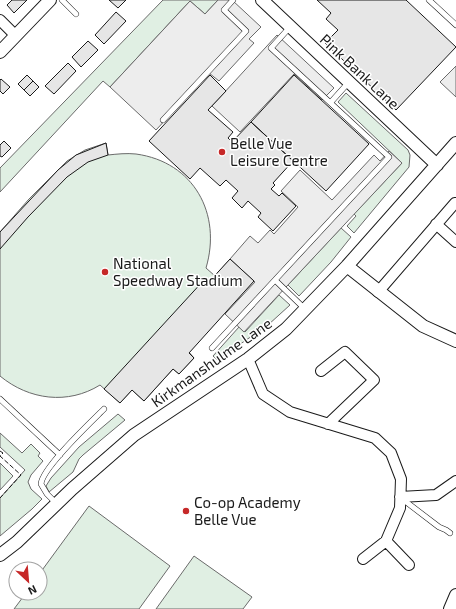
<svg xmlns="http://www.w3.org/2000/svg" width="456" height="609" viewBox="0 0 456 609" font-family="'Exo 2',sans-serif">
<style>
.green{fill:#e0efe3;stroke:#6a6a6a}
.parking{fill:#ededed;stroke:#6a6a6a}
.building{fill:#e6e6e6;stroke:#1a1a1a}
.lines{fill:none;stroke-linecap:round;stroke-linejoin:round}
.service-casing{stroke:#1a1a1a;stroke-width:6}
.minor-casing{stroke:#1a1a1a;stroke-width:12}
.tertiary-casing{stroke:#1a1a1a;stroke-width:14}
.service{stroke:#fff;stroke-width:5}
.minor{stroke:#fff;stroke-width:10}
.tertiary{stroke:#fff;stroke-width:12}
.fence{stroke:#1a1a1a;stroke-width:1;stroke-dasharray:5 2;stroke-linecap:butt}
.poi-dot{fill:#c62828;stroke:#fff;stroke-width:1.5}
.labels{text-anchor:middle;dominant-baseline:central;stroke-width:3;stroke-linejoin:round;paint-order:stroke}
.street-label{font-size:15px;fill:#1a1a1a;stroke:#fff}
.poi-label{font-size:15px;fill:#1a1a1a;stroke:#fff;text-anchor:start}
</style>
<rect width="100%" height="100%" fill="#fff"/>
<path class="green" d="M163 0H218L205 14 190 1 110 87 103 81 0 192V168Z
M346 93 408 150 410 155 409 167 354 233 347 226 356 216 354 214 402 163 338 102Z
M106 143 108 155C117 154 127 153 136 154 194 162 222 214 206 268L215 276 230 259 254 281 189 352 194 358 179 374 173 369 144 401 132 390 120 403 100 385C68 405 29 400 0 376V232L29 199 67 161 85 150Z
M341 228 351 237 331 262 299 296 288 285Z
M279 295 290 305 268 325 217 360 213 356 239 327 245 332Z
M118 414 125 420 83 455 79 459 73 472 49 492 46 486 51 478 79 447Z
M0 433 22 453 31 444 40 453 38 456 43 461 31 475 28 482 31 489 42 499 32 509 0 536V498L25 470 0 447Z
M0 463 13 476 0 490Z
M89 506 170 566 139 609H14L26 593H40V573Z
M194 556 252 597 243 609H156Z"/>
<path class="parking" d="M218 0H232L261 27 249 39 254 43 219 81 209 73 156 130 110 87 190 1 205 14Z
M277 35 334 88 322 100 294 74 240 132 212 106Z
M456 66V97L440 82Z
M389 151 402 163 244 332 225 314 255 282 230 259 250 236 258 243 270 230 274 234 298 207 281 191 300 170 332 200 374 155 380 161Z"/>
<path class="building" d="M12 0H27L14 13 7 5Z
M109 0H126L118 8Z
M317 0H406L456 47 396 110 325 43 338 30 326 19 331 13Z
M116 12 126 21 104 44 95 35Z
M88 41 98 50 81 67 72 57Z
M68 63 76 71 54 94 45 86Z
M27 75 33 81 24 90 18 84Z
M210 75 226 91 208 110 233 132 228 138 232 142 251 122 293 161 273 183 275 185 271 189 279 196 282 193 296 206 273 231 258 217 261 213 248 201 242 208 232 198 238 191 226 180 220 186 200 168 190 179 149 141Z
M294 75 369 144 326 191 251 122Z
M1 79 10 87 3 94 0 91V80Z
M33 81 39 87 30 96 24 90Z
M4 141 11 148 2 157 0 156V145Z
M106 143 108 155 88 162 67 177 28 217 0 249V232L58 170 76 155Z
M230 259 254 281 189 353 194 358 179 374 173 369 144 401 132 390 120 403 104 389 204 280 208 283Z"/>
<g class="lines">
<g class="service-casing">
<path id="service" d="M62 0 76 14
M429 0 456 25
M290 27 271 48 389 157 275 280 305 309
M331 102 349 82
M163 120 246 31 224 10 233 0
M212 348 275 280
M0 399 60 455
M401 498 439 527 446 530 450 533
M57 504 47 494 41 484C42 468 91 422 104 409"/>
</g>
<g class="minor-casing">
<path id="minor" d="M0 20 16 36
M436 224 456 242
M378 292 455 203
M248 359 263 394 290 412 375 438 391 453 401 479 400 508 386 541 363 559
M321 371 345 352 374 380 328 424
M400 497 436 495 456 481
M386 541 409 565"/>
</g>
<g class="tertiary-casing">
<path id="tertiary" d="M262 0 437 165
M0 52 50 0
M347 266 423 326 456 341
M0 555 17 542 72 489 134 435 248 359 286 329 347 266 456 143
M450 609 456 595"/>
</g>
<use href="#service" class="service"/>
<use href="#minor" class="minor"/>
<use href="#tertiary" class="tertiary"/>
<path class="fence" d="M0 451 3 453 0 456 21 475 0 498"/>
</g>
<g class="poi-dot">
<circle cx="222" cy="152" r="4"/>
<circle cx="105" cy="272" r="4"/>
<circle cx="186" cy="511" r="4"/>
</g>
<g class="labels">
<g class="street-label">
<text transform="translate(360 71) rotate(43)">Pink Bank Lane</text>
<text transform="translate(211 362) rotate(-35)">Kirkmanshulme Lane</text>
</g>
<g class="poi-label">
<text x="230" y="143">Belle Vue<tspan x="230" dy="17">Leisure Centre</tspan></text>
<text x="113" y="263">National<tspan x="113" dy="17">Speedway Stadium</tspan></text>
<text x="194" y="502">Co-op Academy<tspan x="194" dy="17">Belle Vue</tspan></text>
</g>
</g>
<g transform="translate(28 581) rotate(154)"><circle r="19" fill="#ffffff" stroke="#a3a3a3"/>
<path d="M0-3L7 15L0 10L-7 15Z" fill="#c62828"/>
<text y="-6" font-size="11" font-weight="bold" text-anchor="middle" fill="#1a1a1a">N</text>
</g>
</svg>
